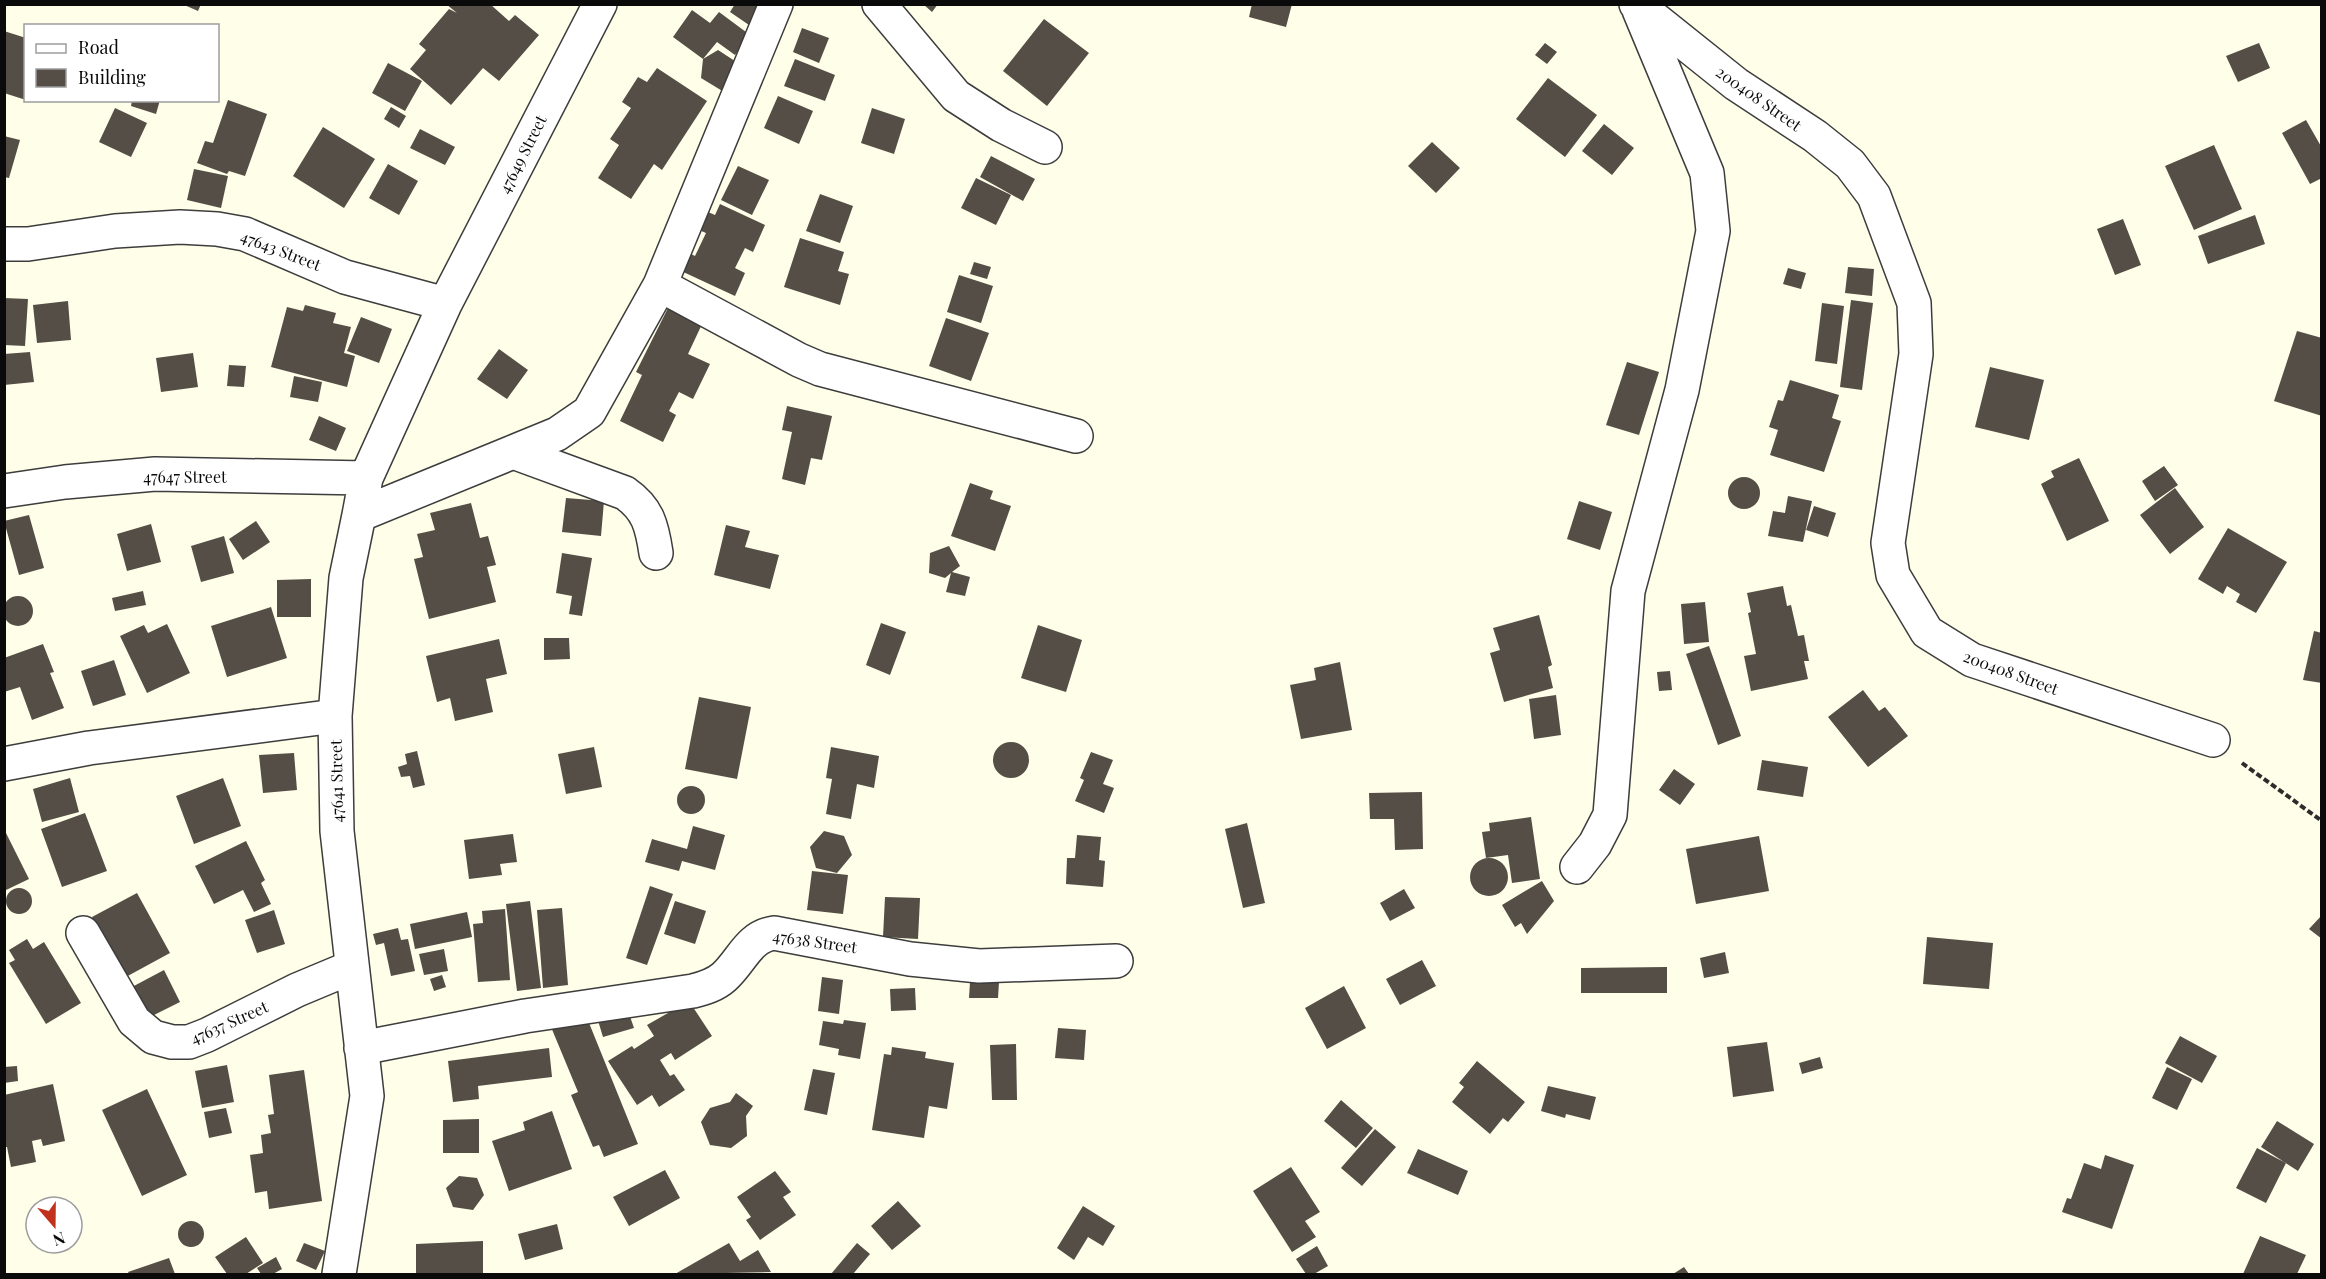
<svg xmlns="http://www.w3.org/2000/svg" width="2326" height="1279" viewBox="0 0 2326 1279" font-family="'Playfair Display',serif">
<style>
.building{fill:#544e46}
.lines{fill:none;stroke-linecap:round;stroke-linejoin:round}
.street-casing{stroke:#3d3d3d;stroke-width:36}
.path{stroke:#2c2c2c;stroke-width:4;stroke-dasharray:6 3;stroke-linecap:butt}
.street{stroke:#fff;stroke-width:33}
.labels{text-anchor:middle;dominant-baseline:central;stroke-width:6;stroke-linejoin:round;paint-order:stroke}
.street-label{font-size:16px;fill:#0a0a0a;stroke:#fff}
</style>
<rect width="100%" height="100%" fill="#fffee8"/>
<path class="building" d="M182 4H201L198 11Z
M446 4H490L509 21 515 15 539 35 499 81 483 68 451 105 410 69 426 50 419 44 449 9 457 13Z
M735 4H763L749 25 730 12Z
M923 4H938L932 12Z
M1252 4H1292L1286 27 1249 17Z
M692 10 710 23 719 12 750 35 735 55 717 42 703 59 718 50 741 65 724 92 701 78 703 59 673 37Z
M1044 19 1089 53 1047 106 1003 71Z
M802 28 829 38 819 63 793 52Z
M4 31 26 38V100L4 93Z
M1545 43 1557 52 1547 64 1535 55Z
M2259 43 2270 68 2238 82 2226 56Z
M795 59 835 75 825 101 784 86Z
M388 63 422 81 405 111 372 93Z
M657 68 707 101 662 170 654 164 631 199 598 178 619 145 610 139 631 108 622 102 638 77 647 82Z
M1548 78 1597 115 1565 157 1516 119Z
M778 96 813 111 799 144 764 128Z
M132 100H160L156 114 131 106Z
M228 100 267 114 245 176 229 171 227 174 197 163 205 141 213 143Z
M391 107 406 116 399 128 384 119Z
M115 108 147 123 131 157 99 142Z
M872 108 905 119 894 154 861 143Z
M2306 120 2322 148V178L2310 184 2282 133Z
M1604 124 1634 148 1612 175 1582 151Z
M323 127 375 159 344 208 293 176Z
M420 129 455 147 445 165 410 148Z
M4 136 20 140 9 178 4 177Z
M1432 142 1460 168 1436 193 1408 166Z
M2214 145 2242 209 2194 230 2165 166Z
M991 156 1035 179 1023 201 980 177Z
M388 164 418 181 399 215 369 198Z
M738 166 769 180 752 215 721 200Z
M194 169 228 176 221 208 187 200Z
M976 178 1011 195 996 225 961 208Z
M820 194 853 206 840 243 806 231Z
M720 204 765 225 753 252 745 248 735 268 745 273 735 296 679 270 687 252 695 256 706 233 699 230 708 212 715 215Z
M2255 215 2265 244 2208 264 2198 236Z
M2123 219 2141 265 2115 275 2097 229Z
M800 238 844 252 838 271 849 274 840 305 784 287Z
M974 262 991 267 987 279 970 274Z
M1848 267 1874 269 1872 296 1845 293Z
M1788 268 1806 273 1801 289 1783 284Z
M959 275 993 286 981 323 947 312Z
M4 298 28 299 25 346 4 345Z
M1851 300 1873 303 1862 390 1840 387Z
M68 301 71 340 37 343 33 305Z
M1822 303 1844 306 1837 364 1815 361Z
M305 305 336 313 333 323 351 327 344 353 355 356 347 387 271 367 287 307 303 311Z
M669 306 703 322 688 354 710 364 693 399 679 392 669 411 676 415 663 442 620 421 642 375 636 372Z
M361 317 392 329 379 363 347 351Z
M946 318 989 333 971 381 929 366Z
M2297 331 2322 338V416L2274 401Z
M499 349 528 370 507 399 477 379Z
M30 352 34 382 4 385V354Z
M193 353 198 387 161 392 156 358Z
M1627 362 1659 372 1639 435 1606 425Z
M229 365 246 366 244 387 227 386Z
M1990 367 2044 380 2029 440 1975 427Z
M294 376 322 382 318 402 290 397Z
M1790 380 1839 395 1832 418 1841 421 1824 472 1770 455 1778 430 1769 427 1778 400 1783 401Z
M787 406 832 416 822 460 811 458 805 485 782 479 792 432 782 430Z
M319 416 346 428 336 451 309 440Z
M2079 458 2109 521 2067 541 2041 484 2054 477 2051 471Z
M2164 466 2178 485 2155 501 2142 481Z
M1728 493a16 16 0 1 1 32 0a16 16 0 1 1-32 0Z
M970 483 993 491 990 499 1011 506 995 551 951 536Z
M2175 488 2204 527 2170 554 2140 515Z
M1788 496 1812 501 1803 542 1768 536 1773 511 1785 513Z
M566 498 604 501 601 536 562 532Z
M1579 501 1612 512 1600 550 1567 539Z
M471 503 480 538 488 536 496 565 487 567 496 602 429 619 414 559 423 557 417 534 435 530 430 513Z
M1814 506 1836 513 1828 537 1806 530Z
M29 515 44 568 19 575 4 521Z
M256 521 270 542 243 560 229 539Z
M151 524 161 562 127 571 117 534Z
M726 525 750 531 745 547 779 555 770 589 714 575Z
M2228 528 2287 562 2256 613 2236 602 2240 594 2227 586 2223 594 2198 579Z
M224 536 234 573 201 582 191 546Z
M949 546 960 566 952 572 970 577 965 596 946 592 951 573 945 578 929 573 930 553Z
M562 553 592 558 582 616 569 614 572 596 556 593Z
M311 579V617H277V580Z
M1783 586 1787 606 1791 605 1798 636 1804 635 1809 661H1804L1808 679 1751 691 1744 656 1756 654 1748 613 1751 612 1747 593Z
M143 591 146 605 115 611 112 598Z
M3 611a15 15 0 1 1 30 0a15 15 0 1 1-30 0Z
M1705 602 1709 642 1684 644 1681 604Z
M271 607 287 658 227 677 211 626Z
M1539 615 1552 665 1548 667 1553 688 1504 702 1490 653 1500 650 1493 628Z
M881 623 906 632 890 675 866 665Z
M167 624 190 673 147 693 120 636 144 625 148 633Z
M1038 625 1082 640 1066 692 1021 678Z
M2314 631 2322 633V683L2303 680Z
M544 638H569L570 659 544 660Z
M499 639 507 674 486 679 493 712 455 721 450 698 437 702 426 656Z
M43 644 54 672 50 673 64 708 32 720 20 687 4 692V658Z
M1709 646 1741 736 1718 745 1686 654Z
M114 660 126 695 93 706 81 671Z
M1340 662 1352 730 1301 739 1290 685 1316 680 1314 668Z
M1670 671 1672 690 1659 691 1657 672Z
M1863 690 1879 711 1885 707 1908 736 1868 767 1828 717Z
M1556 695 1561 735 1534 739 1529 699Z
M699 697 751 707 737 779 685 769Z
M993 760a18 18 0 1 1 36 0a18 18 0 1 1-36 0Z
M594 747 602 787 566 794 558 754Z
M831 747 879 756 874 788 857 784 851 819 826 814 832 779 826 778Z
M417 751 425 785 413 788 410 776 401 777 398 767 407 764 405 754Z
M1091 752 1113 760 1103 784 1114 788 1104 813 1075 801 1084 780 1080 778Z
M294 753 297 790 263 793 259 755Z
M1762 760 1808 767 1803 797 1757 790Z
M1674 769 1695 784 1680 805 1659 790Z
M70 778 79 812 42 822 33 789Z
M223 778 241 826 194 844 176 796Z
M677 800a14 14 0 1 1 28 0a14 14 0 1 1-28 0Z
M1422 792 1423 849 1395 850 1394 819H1370L1369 793Z
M85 813 107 871 62 887 41 829Z
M1531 817 1540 879 1512 883 1508 855 1486 858 1482 832 1490 831 1489 823Z
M1247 823 1265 903 1243 908 1225 829Z
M693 826 725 835 715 870 682 861 679 871 645 862 652 839 687 849Z
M4 829 29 879 4 891Z
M824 831 844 836 852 855 837 873 816 868 810 847Z
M513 834 517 862 500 864 502 875 469 879 464 840Z
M1077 835 1101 837 1099 860 1105 861 1103 887 1066 884 1067 858H1075Z
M1759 836 1769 891 1696 904 1686 849Z
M246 841 265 880 261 883 271 904 254 912 243 890 214 904 195 866Z
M1470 877a19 19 0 1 1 38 0a19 19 0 1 1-38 0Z
M812 871 848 875 843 914 807 910Z
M1542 881 1554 901 1527 934 1521 923 1515 927 1502 905Z
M650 886 673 894 647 965 626 958Z
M6 901a13 13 0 1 1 26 0a13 13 0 1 1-26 0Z
M1404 889 1415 908 1390 921 1380 903Z
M137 893 170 953 124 978 92 917Z
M885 897 920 898 918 939 883 937Z
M530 901 541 988 517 991 506 904Z
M675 901 706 911 695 944 664 934Z
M562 908 568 985 543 988 537 910Z
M505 909 510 980 478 982 473 924 483 923 482 911Z
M274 910 285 944 257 953 245 920Z
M467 912 472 937 415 949 410 924Z
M2322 915V939L2309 929Z
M398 928 401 940 408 939 415 971 391 976 384 943 376 945 373 934Z
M1927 937 1993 943 1989 989 1923 984Z
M27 939 33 949 44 942 81 1003 46 1024 9 963 15 960 9 950Z
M444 949 448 971 424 975 419 954Z
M1725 952 1729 973 1704 978 1700 958Z
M1422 960 1436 986 1400 1005 1386 979Z
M1667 967V993H1581V968Z
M164 970 180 1002 148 1018 132 987Z
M442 975 446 987 434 991 430 979Z
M822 977 843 980 839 1014 818 1011Z
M970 982H999L998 998H969Z
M1344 986 1366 1028 1327 1049 1305 1008Z
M915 988 916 1010 891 1011 890 989Z
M689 1001 712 1036 675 1060 671 1053 660 1060 670 1076 674 1074 685 1090 659 1107 652 1095 637 1105 608 1061 632 1046 634 1049 654 1036 647 1025Z
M626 1005 634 1028 603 1037 596 1014Z
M585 1013 638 1144 604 1157 599 1145 593 1147 571 1095 578 1092 551 1027Z
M844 1020 866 1023 860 1059 838 1055 839 1049 819 1045 823 1021 843 1024Z
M1058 1028 1086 1030 1084 1060 1055 1058Z
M2180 1036 2217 1056 2202 1083 2165 1063Z
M1767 1042 1774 1091 1733 1097 1727 1047Z
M1016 1044 1017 1100H992L990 1045Z
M892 1047 926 1052 925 1058 954 1063 947 1109 929 1106 924 1138 872 1130 884 1054 891 1055Z
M549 1048 552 1077 478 1086 479 1099 453 1102 448 1061Z
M1820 1057 1823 1068 1802 1074 1799 1063Z
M1477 1061 1525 1102 1508 1122 1503 1118 1490 1134 1452 1102 1464 1087 1459 1083Z
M227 1065 234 1102 202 1108 195 1071Z
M17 1066 18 1081 4 1083V1067Z
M2167 1067 2192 1079 2177 1110 2152 1098Z
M813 1069 835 1073 827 1115 804 1110Z
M304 1070 322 1201 269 1209 267 1191 255 1193 250 1155 263 1153 261 1135 271 1133 268 1115 274 1114 269 1075Z
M53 1084 65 1141 43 1146 41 1139 32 1141 36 1162 11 1167 7 1147H4V1095Z
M1548 1086 1596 1097 1590 1120 1566 1114 1565 1118 1541 1111Z
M147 1089 187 1175 142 1196 102 1110Z
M736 1093 753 1106 746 1116 747 1136 731 1148 710 1145 701 1122 710 1108 730 1102Z
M1341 1100 1373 1128 1356 1148 1324 1121Z
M226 1108 232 1133 209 1138 204 1112Z
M552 1111 572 1169 509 1191 492 1141 525 1130 523 1122Z
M479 1119V1153H443V1120Z
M2277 1121 2314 1144 2298 1171 2261 1147Z
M1375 1129 1396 1147 1362 1186 1341 1168Z
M2257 1148 2286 1163 2266 1203 2236 1188Z
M1418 1149 1468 1171 1458 1195 1407 1173Z
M2105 1155 2134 1165 2112 1229 2062 1212 2067 1198 2071 1199 2084 1163 2101 1169Z
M1291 1167 1320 1212 1305 1221 1316 1237 1292 1252 1253 1191Z
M665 1170 680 1198 629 1226 613 1197Z
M775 1171 791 1192 783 1197 796 1215 760 1240 746 1220 751 1217 737 1197Z
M459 1176 477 1178 484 1195 473 1210 453 1207 446 1188Z
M898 1201 921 1226 892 1250 871 1226Z
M1083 1206 1115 1226 1103 1246 1088 1237 1074 1260 1057 1248Z
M178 1234a13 13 0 1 1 26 0a13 13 0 1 1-26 0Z
M557 1224 563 1249 525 1260 518 1234Z
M2260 1236 2306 1255 2297 1274H2243Z
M246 1237 263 1263 246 1274H227L215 1257Z
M483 1241V1274H416V1244Z
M304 1243 325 1251 316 1270 296 1261Z
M729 1243 740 1261 758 1250 771 1272 675 1274Z
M857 1243 870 1254 853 1274H831Z
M1317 1246 1328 1266 1314 1274H1306L1296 1259Z
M276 1257 282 1269 273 1274H261L257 1268Z
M169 1258 175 1274H129L128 1272Z
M1684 1267 1689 1274H1673Z"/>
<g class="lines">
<g class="street-casing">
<path id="street" d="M879 4 956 96 1001 125 1045 147
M1636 4 1736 84 1815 136 1850 164 1874 196 1914 303 1916 354 1888 543 1893 575 1927 632 1972 660 2213 740
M4 244H28L115 231 180 227 217 229 245 234 345 277 445 304
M660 285 799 360 820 369 1076 436
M513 452 625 493C648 509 652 526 656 553
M4 491 65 482 155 474 366 478
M359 515 557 434 589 412 660 285 776 4
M4 764 89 748 335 716
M1577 867 1595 844 1610 815 1628 591 1682 390 1713 231 1707 173 1639 10
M83 933 134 1021 153 1037 172 1042H189L207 1035 297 990 352 967
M361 1048 525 1016 693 991C705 988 715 985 724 977 742 961 748 937 774 933L910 959 979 966 1116 961
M339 1274 367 1096 337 831 335 716 346 578 359 515 366 478 445 304 600 4"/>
</g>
<path class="path" d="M2242 763 2322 821"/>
<use href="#street" class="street"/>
</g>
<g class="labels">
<g class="street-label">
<text transform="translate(1759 98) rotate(35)">200408 Street</text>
<text transform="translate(522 154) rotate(-63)">47649 Street</text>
<text transform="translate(281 250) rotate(21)">47643 Street</text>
<text x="185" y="476">47647 Street</text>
<text transform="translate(2011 672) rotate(20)">200408 Street</text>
<text transform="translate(336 781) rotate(-91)">47641 Street</text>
<text transform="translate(815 941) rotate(8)">47638 Street</text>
<text transform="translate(229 1022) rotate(-24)">47637 Street</text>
</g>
</g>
<rect width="2326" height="1279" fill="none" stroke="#0a0a0a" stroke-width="12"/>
<rect x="24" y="24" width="195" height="78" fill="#ffffff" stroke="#9d9d9d" stroke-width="1.5"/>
<rect x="36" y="44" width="30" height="9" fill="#ffffff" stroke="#9d9d9d" stroke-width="1.5"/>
<text x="78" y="54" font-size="18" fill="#0a0a0a">Road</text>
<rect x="36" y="69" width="30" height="18" fill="#544e46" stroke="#9d9d9d" stroke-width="1.5"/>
<text x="78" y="84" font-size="18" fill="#0a0a0a">Building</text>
<g transform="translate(54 1225) rotate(160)"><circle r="28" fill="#ffffff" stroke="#9d9d9d" stroke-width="1.5"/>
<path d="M0-4.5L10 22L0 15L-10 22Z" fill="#c1311c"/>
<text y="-9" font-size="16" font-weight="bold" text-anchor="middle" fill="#0a0a0a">N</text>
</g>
</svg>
